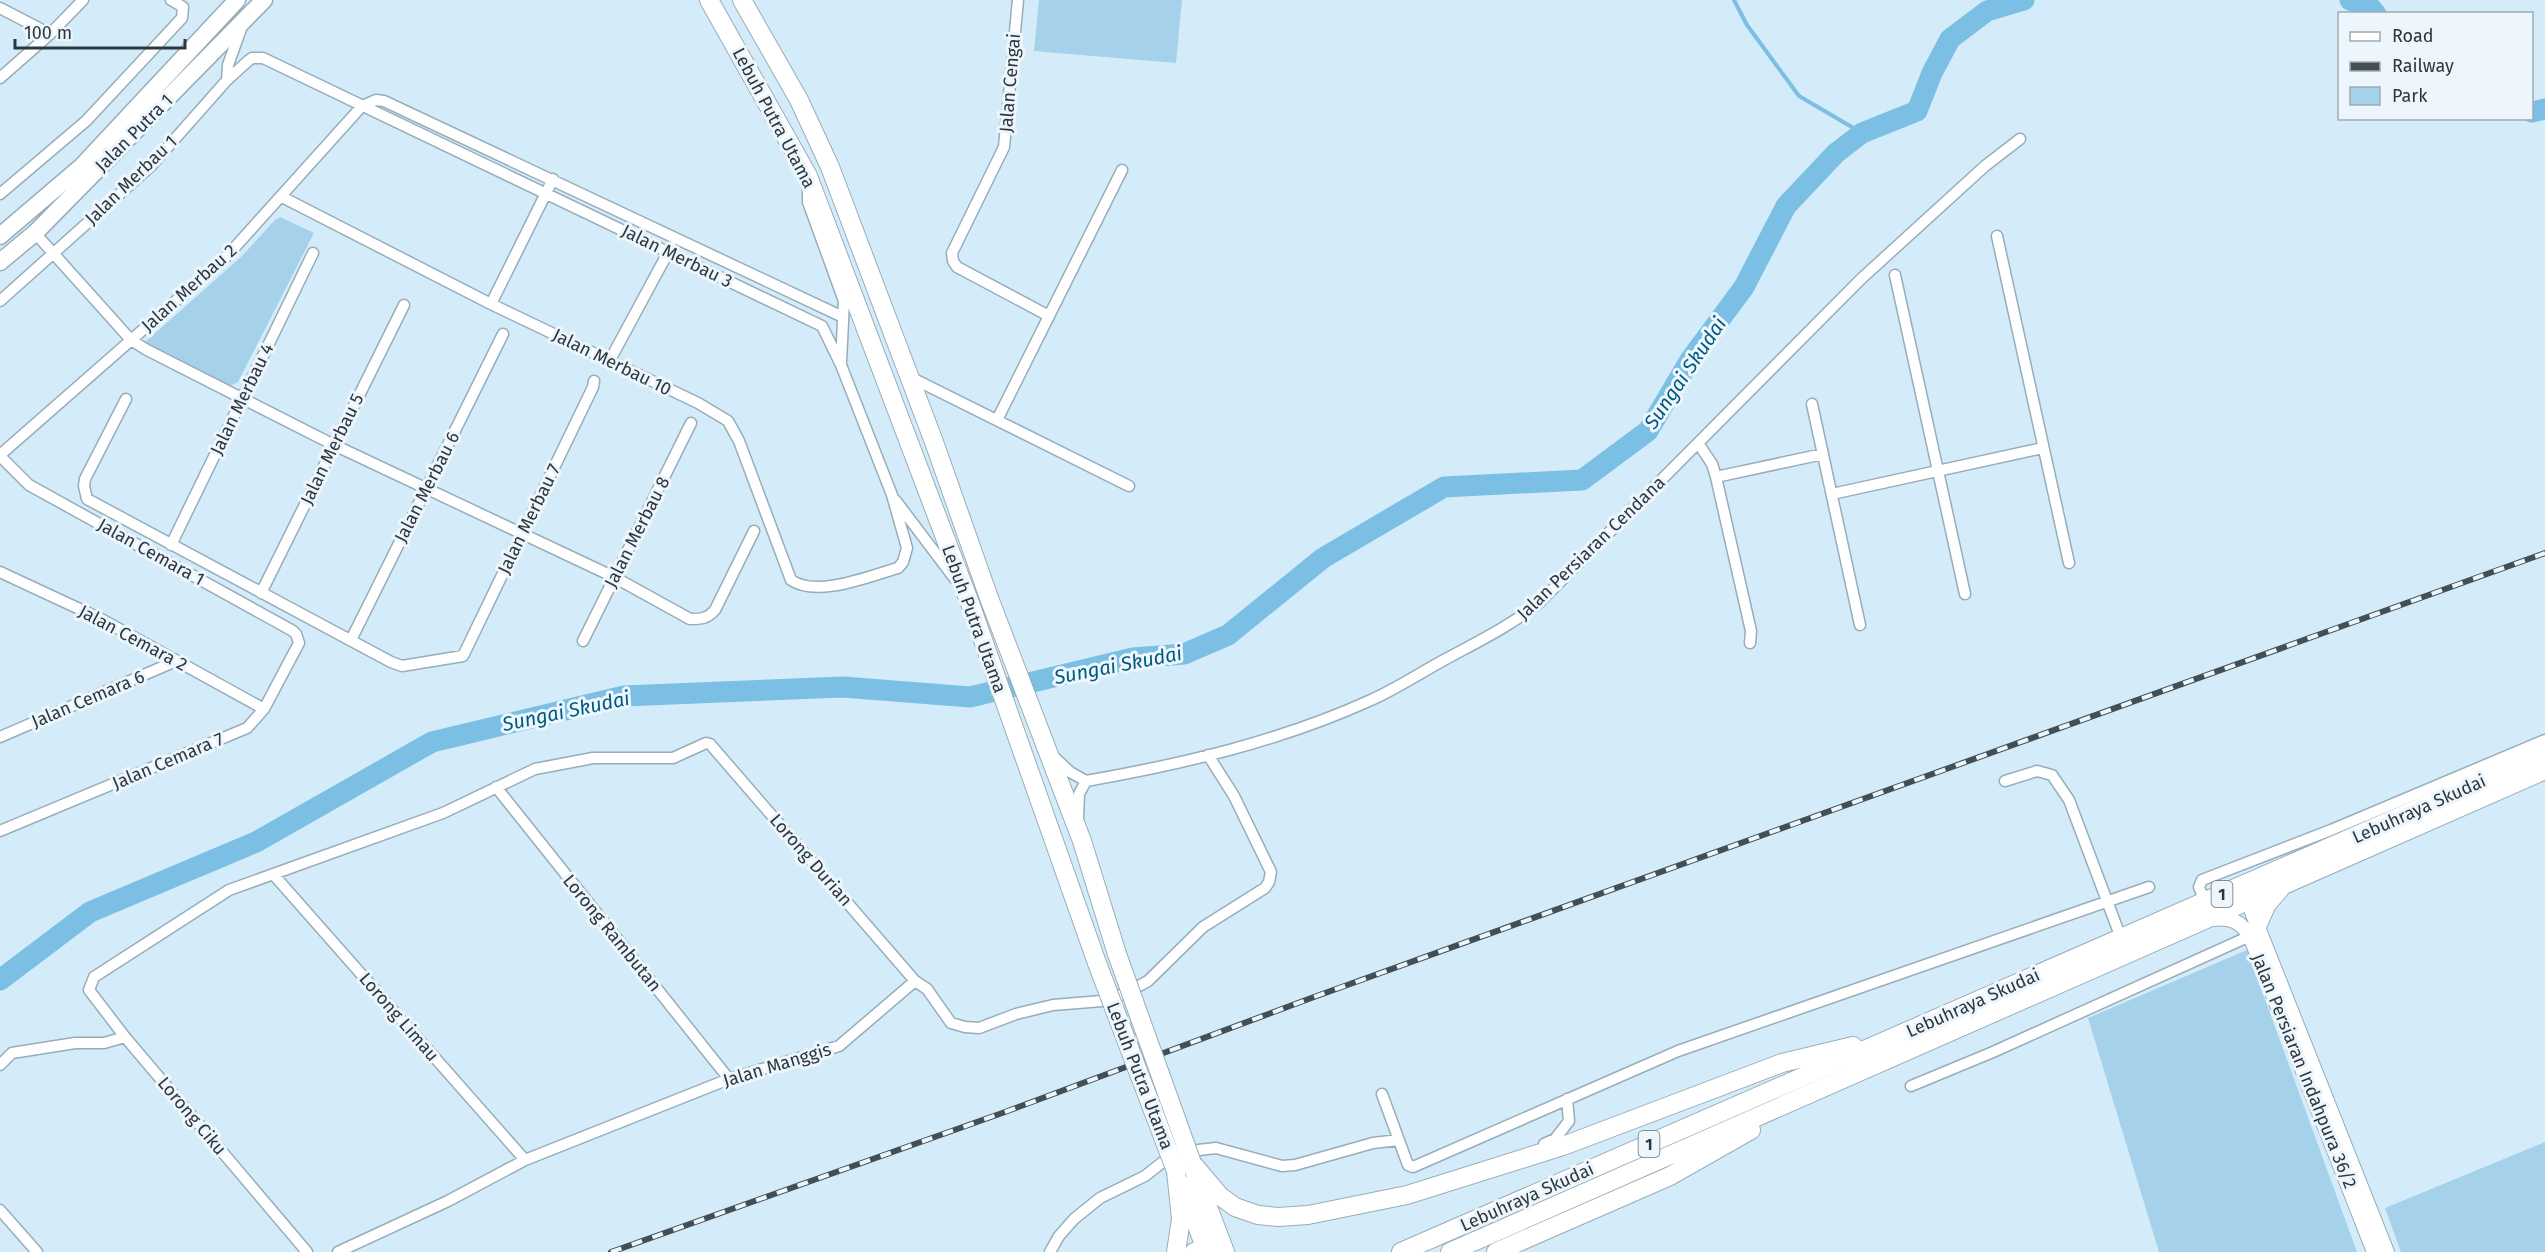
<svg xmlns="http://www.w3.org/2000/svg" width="2545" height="1252" viewBox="0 0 2545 1252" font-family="'Fira Sans',sans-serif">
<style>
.green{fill:#a5d1ea}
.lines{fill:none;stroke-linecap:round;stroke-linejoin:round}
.stream{stroke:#7cbfe4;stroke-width:4}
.river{stroke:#7cbfe4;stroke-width:21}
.minor-casing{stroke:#97adba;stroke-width:13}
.tertiary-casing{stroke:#97adba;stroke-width:16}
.secondary-casing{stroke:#97adba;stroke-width:19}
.primary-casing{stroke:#97adba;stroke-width:20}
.trunk-casing{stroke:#97adba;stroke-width:20}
.minor{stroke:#fff;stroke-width:10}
.tertiary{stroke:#fff;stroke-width:14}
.secondary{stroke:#fff;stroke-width:16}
.primary{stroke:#fff;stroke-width:18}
.trunk{stroke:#fff;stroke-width:18}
.rail-casing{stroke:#434e55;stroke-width:6}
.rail{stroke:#edf6fc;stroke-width:4;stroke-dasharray:11;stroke-linecap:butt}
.primary-bridge-casing{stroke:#97adba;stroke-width:20;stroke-linecap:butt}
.primary-bridge{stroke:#fff;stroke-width:18}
.labels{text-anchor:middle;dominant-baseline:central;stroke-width:6;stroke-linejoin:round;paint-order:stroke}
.shield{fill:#edf6fc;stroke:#677076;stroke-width:1.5}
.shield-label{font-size:16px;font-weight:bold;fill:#2e373d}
.street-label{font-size:18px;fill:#2e373d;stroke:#edf6fc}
.water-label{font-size:20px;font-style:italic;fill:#005a7e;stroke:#edf6fc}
</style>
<rect width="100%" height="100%" fill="#d4ecf9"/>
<path class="green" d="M1039 0H1182L1176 63 1034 51Z
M280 217 314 233 238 382 232 385H226L144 343 241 257 275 220Z
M2247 950 2357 1252H2159L2088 1018Z
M2545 1142V1252H2401L2385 1208Z"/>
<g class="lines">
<path class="stream" d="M1734 0 1747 25 1799 96 1862 133"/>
<path class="river" d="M2350 0 2371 8 2376 14
M2532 112 2545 109
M0 980 90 912 256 842 432 742 624 696 843 687 970 697 1133 658 1184 654 1228 635 1323 558 1444 487 1582 480 1648 431 1690 360 1744 287 1786 206 1836 153 1862 133 1917 111 1932 73 1950 39 1987 11 2024 0"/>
<g class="minor-casing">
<path id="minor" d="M0 8 50 34
M0 78 50 34 83 0
M227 80 228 65 242 26
M808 189V202L844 301 841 362
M0 194 86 121 182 18 183 7 171 0
M35 233 131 340 147 350 334 445 614 577 690 619C701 619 707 619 715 610L754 531
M1997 236 2069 563
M1895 275 1965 594
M0 301 151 166 227 80 248 61 252 58H263L822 326 841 365 892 495 907 548 903 562 898 568C869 576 817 598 791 580L739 441 728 421 698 403 491 304 282 197
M491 304 553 179
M1049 316 1122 170
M610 360 671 247
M910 377 1129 486
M126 399 85 479 84 486 87 499 391 662 402 666 463 656 593 387 594 381
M1812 404 1860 625
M997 420 1049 316 957 267 953 261 952 253 1004 147 1018 0
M1698 443 1712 464 1716 477 1751 631 1750 643
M0 455 227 256 362 106 376 100 384 101 843 317
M0 456 29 485 293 631 296 634 299 643 264 709 247 728 0 831
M1716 477 1823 454
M1832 494 2043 448
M896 501 955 579
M171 545 313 253
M0 572 101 619 264 709
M261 593 404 305
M351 640 503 334
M583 641 691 423
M0 737 176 661
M1055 758 1070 772 1086 781
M1086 781C1183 764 1281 741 1371 700 1396 689 1420 673 1444 660 1477 642 1511 626 1541 601L1861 279 1985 166 2020 139
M2005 781 2037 771 2052 775 2069 800 2121 938
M496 787 729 1079
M1078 818 1079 794 1086 781
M273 874 525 1160
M2205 902 2199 887 2202 880 2331 830 2545 740
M0 1065 12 1053 75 1043H104L125 1037
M1911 1086 1993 1052 2250 936
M1382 1094 1408 1165 1413 1167 1678 1051 2149 887
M1544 1144 1555 1139 1569 1121 1567 1099
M0 1210 37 1252
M307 1252 125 1037 89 990 94 977 229 890 443 813 535 769 593 758H673L706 743 710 744 915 981
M338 1252 448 1201 525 1160 729 1079 839 1046 915 981 927 989 951 1023 965 1027 979 1028 1016 1014 1053 1005 1102 1001 1126 993 1148 981 1203 927 1265 888 1269 882 1271 872 1234 796 1208 755
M1050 1252 1059 1236 1074 1219 1100 1198 1145 1176 1164 1161 1181 1152 1216 1148 1282 1166 1295 1165 1373 1143 1399 1140"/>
</g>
<g class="tertiary-casing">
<path id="tertiary" d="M2241 897 2248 902 2387 1252
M2213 919C2231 917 2240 921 2250 936L2374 1252"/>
</g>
<g class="secondary-casing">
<path id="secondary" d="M0 236 82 166 237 0
M0 262 35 233 264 0"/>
</g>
<g class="primary-casing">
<path id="primary" d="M709 0 808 176 971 606 1097 963
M742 0 799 100 830 167 934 442 989 598 1082 841 1117 954
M1192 1165 1225 1252
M1181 1184 1207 1252"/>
</g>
<g class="trunk-casing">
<path id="trunk" d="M2257 926 2267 904 2280 889
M1192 1163 1220 1196 1235 1207 1258 1215 1278 1217 1308 1215 1407 1195 1563 1146 1782 1063 1853 1046
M1176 1252 1181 1219 1176 1171
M1194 1252 1221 1241
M1401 1252 2545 753
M1450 1252 2545 770
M1496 1252 1670 1176 1751 1130"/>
</g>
<use href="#minor" class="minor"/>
<use href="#tertiary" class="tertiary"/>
<use href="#secondary" class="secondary"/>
<use href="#primary" class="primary"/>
<use href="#trunk" class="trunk"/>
<g class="rail-casing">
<path id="rail" d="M611 1252 1005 1112 1314 997 2545 553"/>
</g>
<use href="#rail" class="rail"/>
<g class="primary-bridge-casing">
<path id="primary-bridge" d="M1117 954 1192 1163
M1097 963 1176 1171"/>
</g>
<use href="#primary-bridge" class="primary-bridge"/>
</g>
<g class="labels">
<g class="shield">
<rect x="2211.5" y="881" width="21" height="26" rx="4.5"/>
<rect x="1638.5" y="1131" width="21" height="26" rx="4.5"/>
</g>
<g class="shield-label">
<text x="2222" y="894">1</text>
<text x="1649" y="1144">1</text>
</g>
<g class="street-label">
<text transform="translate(1010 83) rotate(-85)">Jalan Cengai</text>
<text transform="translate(774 118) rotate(62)">Lebuh Putra Utama</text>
<text transform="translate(134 133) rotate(-45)">Jalan Putra 1</text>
<text transform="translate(131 180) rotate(-44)">Jalan Merbau 1</text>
<text transform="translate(677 256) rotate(26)">Jalan Merbau 3</text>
<text transform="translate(189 288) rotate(-42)">Jalan Merbau 2</text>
<text transform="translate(612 362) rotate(26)">Jalan Merbau 10</text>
<text transform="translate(242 399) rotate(-64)">Jalan Merbau 4</text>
<text transform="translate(332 449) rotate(-64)">Jalan Merbau 5</text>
<text transform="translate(427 487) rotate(-63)">Jalan Merbau 6</text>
<text transform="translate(529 519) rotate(-64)">Jalan Merbau 7</text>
<text transform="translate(637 532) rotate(-63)">Jalan Merbau 8</text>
<text transform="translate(1591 548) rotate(-44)">Jalan Persiaran Cendana</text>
<text transform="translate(151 552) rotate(29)">Jalan Cemara 1</text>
<text transform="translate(974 619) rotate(70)">Lebuh Putra Utama</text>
<text transform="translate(133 638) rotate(28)">Jalan Cemara 2</text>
<text transform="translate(88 699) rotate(-23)">Jalan Cemara 6</text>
<text transform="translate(168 761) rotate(-23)">Jalan Cemara 7</text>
<text transform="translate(2419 809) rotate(-24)">Lebuhraya Skudai</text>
<text transform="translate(811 860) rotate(49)">Lorong Durian</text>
<text transform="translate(612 933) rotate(51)">Lorong Rambutan</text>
<text transform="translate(1973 1003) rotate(-24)">Lebuhraya Skudai</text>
<text transform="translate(399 1017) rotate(49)">Lorong Limau</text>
<text transform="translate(777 1065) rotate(-17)">Jalan Manggis</text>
<text transform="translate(2304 1071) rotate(68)">Jalan Persiaran Indahpura 36/2</text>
<text transform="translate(1140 1076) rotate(69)">Lebuh Putra Utama</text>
<text transform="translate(192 1116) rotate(50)">Lorong Ciku</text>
<text transform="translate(1527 1197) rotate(-24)">Lebuhraya Skudai</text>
</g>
<g class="water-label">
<text transform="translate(1685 373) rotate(-56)">Sungai Skudai</text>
<text transform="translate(1118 665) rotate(-11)">Sungai Skudai</text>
<text transform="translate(566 711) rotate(-12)">Sungai Skudai</text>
</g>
</g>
<rect x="2338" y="12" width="195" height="108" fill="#edf6fc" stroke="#a1aab0" stroke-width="1.5"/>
<rect x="2350" y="32" width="30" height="9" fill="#ffffff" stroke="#a1aab0" stroke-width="1.5"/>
<text x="2392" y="42" font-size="18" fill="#2e373d">Road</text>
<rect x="2350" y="62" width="30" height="9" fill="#434e55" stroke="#a1aab0" stroke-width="1.5"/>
<text x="2392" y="72" font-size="18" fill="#2e373d">Railway</text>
<rect x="2350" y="87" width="30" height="18" fill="#a5d1ea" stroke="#a1aab0" stroke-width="1.5"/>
<text x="2392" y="102" font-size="18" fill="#2e373d">Park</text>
<path d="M15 39v9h170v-9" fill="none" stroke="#2e373d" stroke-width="3"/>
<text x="24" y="39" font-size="18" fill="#2e373d" stroke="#edf6fc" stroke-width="4.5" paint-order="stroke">100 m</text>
</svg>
